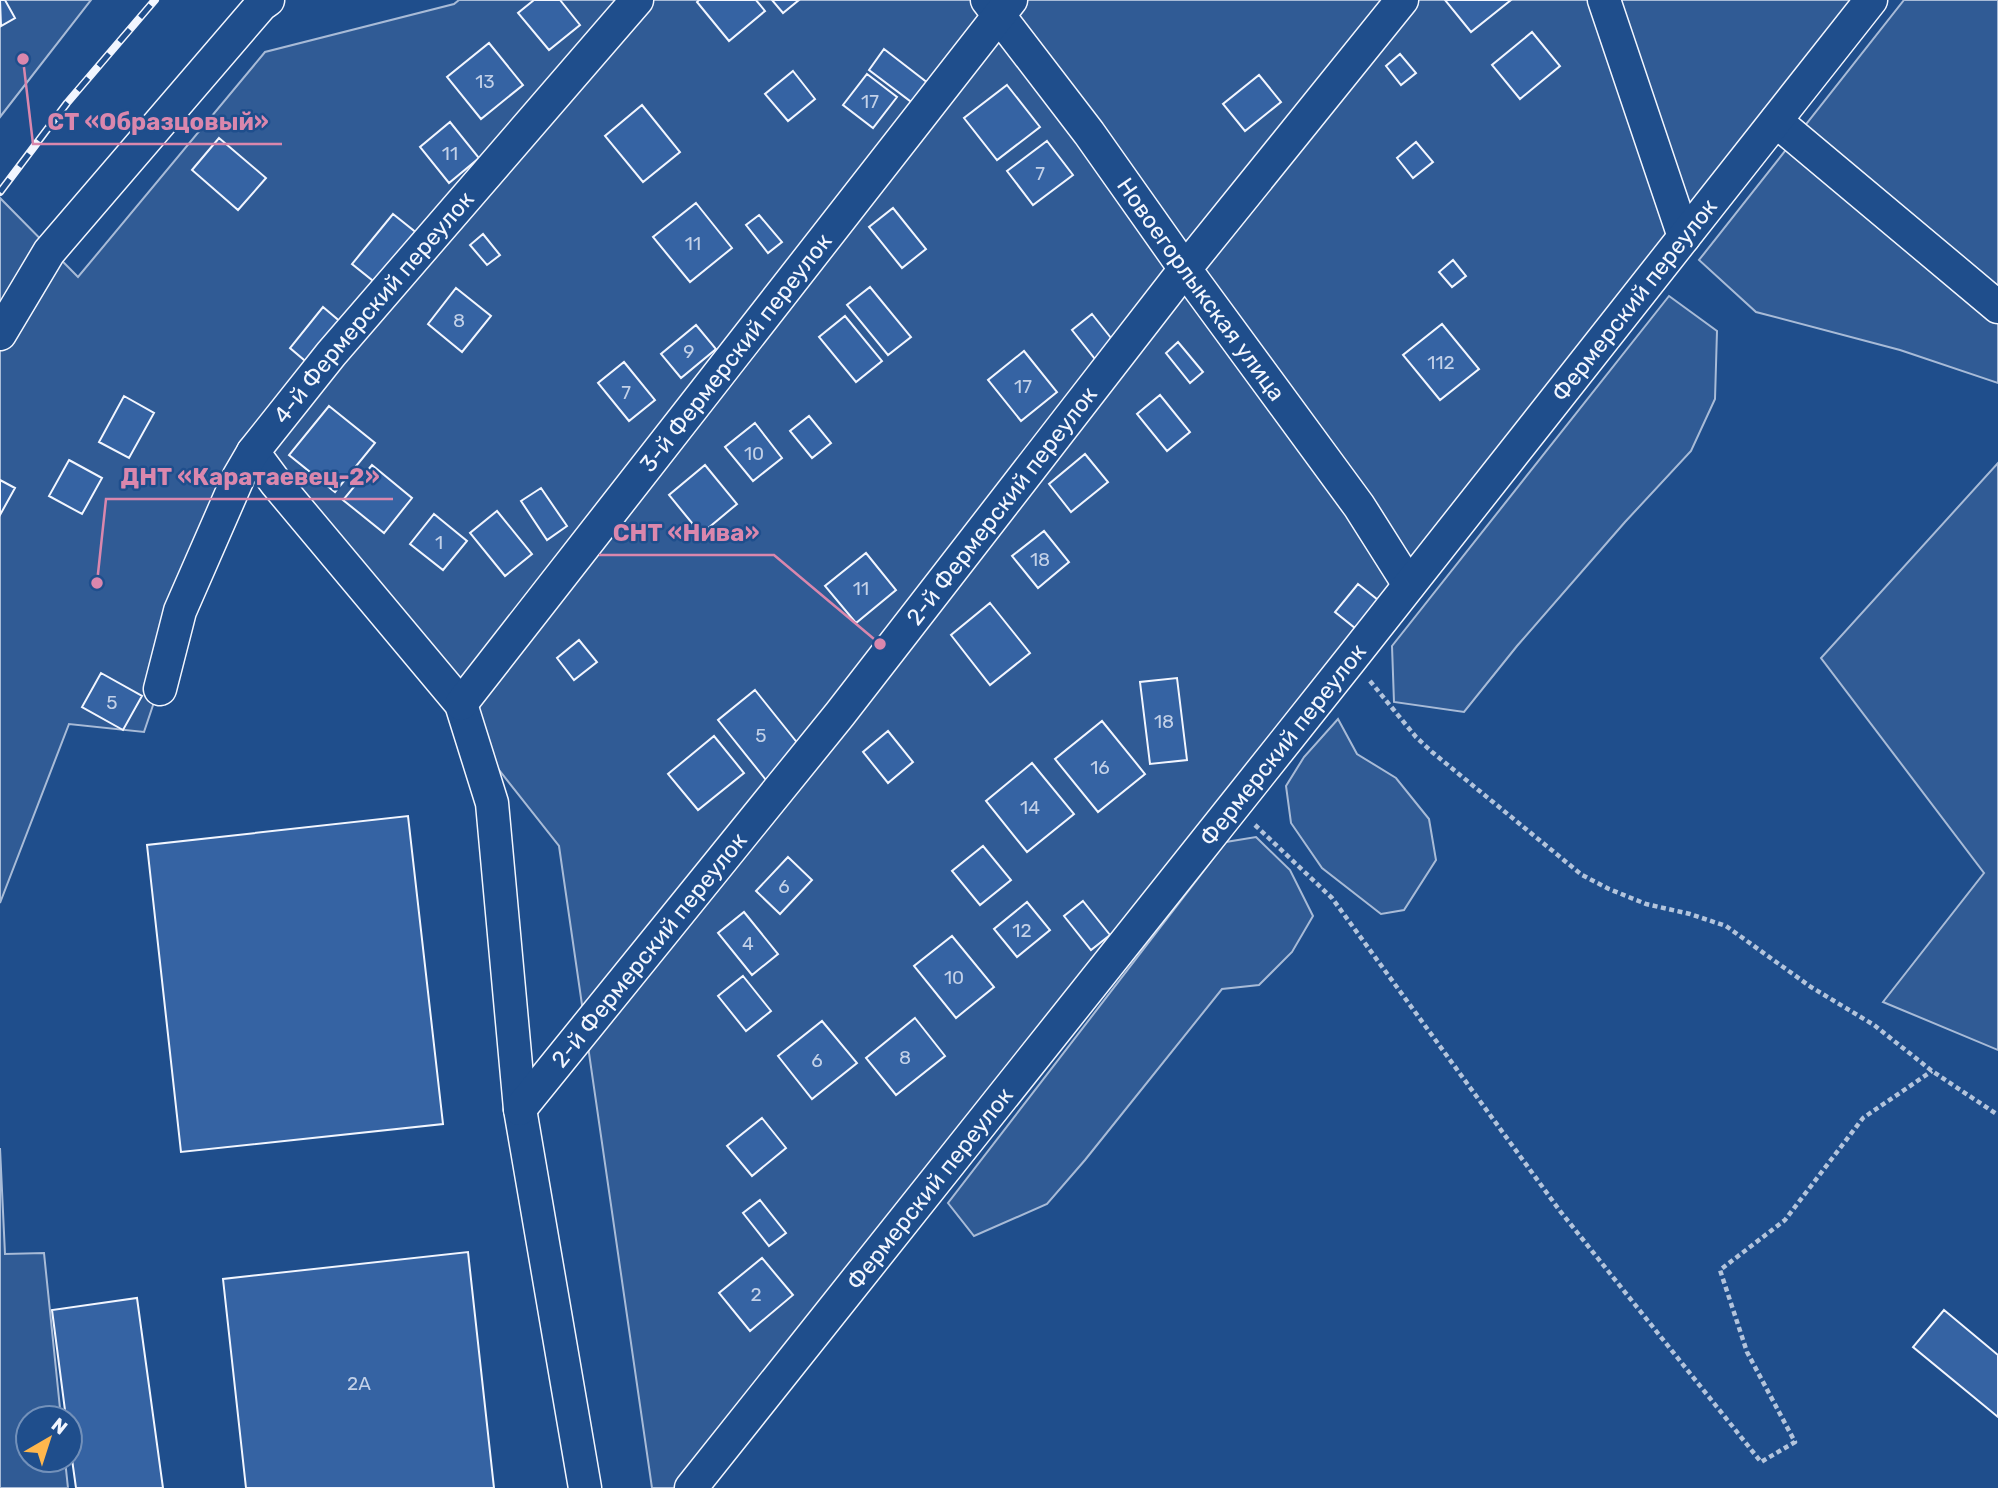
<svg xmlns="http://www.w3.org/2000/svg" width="1998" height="1488" viewBox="0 0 1998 1488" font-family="Rubik,sans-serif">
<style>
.built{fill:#305b95;stroke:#a8bbd7;stroke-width:2}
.building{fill:#3563a3;stroke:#f2f6ff;stroke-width:2}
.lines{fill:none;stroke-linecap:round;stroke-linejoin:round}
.minor-casing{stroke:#f2f6ff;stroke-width:35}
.path{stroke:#b3c4dc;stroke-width:4.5;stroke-dasharray:5 3.5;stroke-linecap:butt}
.minor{stroke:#1f4e8c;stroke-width:32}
.rail-casing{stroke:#f2f6ff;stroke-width:8}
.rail{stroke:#1f4e8c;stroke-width:5;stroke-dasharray:16;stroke-linecap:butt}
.labels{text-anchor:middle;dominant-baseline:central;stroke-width:5;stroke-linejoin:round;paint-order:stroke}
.number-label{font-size:19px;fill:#c3d1e8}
.street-label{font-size:23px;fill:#f2f6ff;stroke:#1f4e8c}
.leader{fill:none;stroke:#da87ad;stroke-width:2.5}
.callout-dot{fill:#da87ad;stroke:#1f4e8c;stroke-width:2.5}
.callout-label{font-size:24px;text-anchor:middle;font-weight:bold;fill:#da87ad;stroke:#1f4e8c;stroke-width:5;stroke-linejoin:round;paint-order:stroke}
</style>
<rect width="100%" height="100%" fill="#1f4e8c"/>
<path class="built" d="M0 0H91L0 117Z
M459 0H1870L693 1488H652L559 846 241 443 144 732 69 724 0 903V198L78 277 265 52 454 4Z
M1904 0H1998V383L1900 350 1756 312 1699 260Z
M1669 296 1717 331 1715 399 1691 451 1625 522 1517 646 1464 712 1394 702 1392 646Z
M1998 463V1050L1883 1002 1984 873 1821 658Z
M1338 719 1357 754 1396 778 1429 819 1436 860 1404 910 1381 914 1322 868 1291 823 1286 786 1304 757Z
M1256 837 1290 870 1313 916 1292 952 1259 985 1222 989 1085 1160 1047 1204 974 1236 948 1203 1226 842Z
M0 1148 5 1254 44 1253 61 1418H28V1460H65L68 1488H0Z"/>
<path class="building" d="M0 0H5L15 18 1 26Z
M534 0H560L580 25 549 50 518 13Z
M699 0H756L765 11 729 41 697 2Z
M772 0H799L783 13Z
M1445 0H1511L1471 32Z
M1532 32 1560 66 1520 99 1492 65Z
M489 43 523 85 481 119 447 77Z
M884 49 933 87 918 107 869 70Z
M1400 54 1416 73 1401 85 1386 66Z
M793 71 815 99 788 121 765 94Z
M867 74 897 97 873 128 843 105Z
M1259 75 1281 102 1245 131 1223 104Z
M1007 85 1040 127 997 160 964 118Z
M642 105 680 152 643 182 605 136Z
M450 122 479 158 449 183 420 147Z
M219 138 266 178 238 210 192 170Z
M1047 141 1073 175 1033 205 1007 171Z
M1416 142 1433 162 1413 178 1397 158Z
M696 203 732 248 690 282 653 237Z
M893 208 926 249 902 268 869 227Z
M393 214 418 234 377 284 352 264Z
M759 215 782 242 768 253 746 225Z
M483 234 500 255 487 265 470 245Z
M1453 260 1466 276 1452 287 1439 272Z
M870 287 911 337 888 355 847 305Z
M456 288 491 316 462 352 428 324Z
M323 307 343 324 310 365 290 348Z
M1092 314 1115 343 1095 359 1072 330Z
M845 316 882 361 856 382 819 337Z
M1442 324 1479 369 1440 400 1403 355Z
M696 325 716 349 681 378 661 354Z
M1178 342 1203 372 1190 383 1166 353Z
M1024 351 1057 392 1021 421 988 380Z
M624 362 655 400 629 421 598 383Z
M1160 395 1190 432 1167 451 1137 414Z
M124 396 154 413 129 458 99 442Z
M329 406 375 443 335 492 289 455Z
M809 416 831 443 812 458 790 431Z
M755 423 782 458 753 481 725 447Z
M1085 454 1108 482 1071 512 1049 484Z
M69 460 102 478 82 514 49 496Z
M372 465 412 498 384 533 343 500Z
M705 465 737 504 701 534 669 495Z
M0 480 15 488 0 515Z
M541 488 567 526 547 540 521 501Z
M497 511 532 554 505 576 470 533Z
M434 514 467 541 443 570 410 544Z
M1044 531 1069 562 1038 588 1012 556Z
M866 553 896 590 856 623 825 586Z
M1358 584 1378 600 1355 628 1335 612Z
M990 603 1030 653 990 685 951 635Z
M579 640 597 662 574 680 557 658Z
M101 673 142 696 123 730 82 707Z
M1177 678 1187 760 1150 764 1140 682Z
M755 690 803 750 766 780 718 720Z
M1102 721 1145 774 1098 812 1055 759Z
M888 731 913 762 888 783 863 752Z
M714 736 744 773 698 810 668 774Z
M1032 763 1074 814 1027 852 986 801Z
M408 816 443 1124 181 1152 147 845Z
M983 846 1011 880 980 905 952 871Z
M788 857 812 880 780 914 756 891Z
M1083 901 1110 935 1091 950 1064 916Z
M1027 902 1050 930 1017 957 994 929Z
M744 912 778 954 752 975 718 933Z
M952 936 994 987 956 1018 914 966Z
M743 976 771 1011 746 1031 718 996Z
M915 1018 945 1056 896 1095 866 1058Z
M822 1021 857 1063 812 1099 778 1056Z
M762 1118 786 1148 752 1176 727 1146Z
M760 1200 786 1233 769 1246 743 1213Z
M468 1252 494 1488H246L223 1279Z
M762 1258 793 1295 750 1331 719 1293Z
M137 1298 163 1488H76L70 1445V1418H66L52 1310Z
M1944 1310 1998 1355V1417L1913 1347Z"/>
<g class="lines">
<g class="minor-casing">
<g id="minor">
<path id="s1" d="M987 0 1089 133 1185 269 1359 506 1409 585"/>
<path d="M1604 0 1684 237"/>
<path d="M1776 121 1998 307"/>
<path d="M0 334 49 252 261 5 268 0"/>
<path d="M253 452 276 483 461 704 492 803 520 1109 585 1488"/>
<path id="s2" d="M160 689 180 611 239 476 253 452 331 354 637 0"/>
<path id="s3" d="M461 704 1011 0"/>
<path id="s4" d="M520 1109 840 714 1185 269 1402 0"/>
<path id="s5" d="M691 1488 1351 659 1871 0"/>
</g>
</g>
<path class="path" d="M1370 681 1416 737 1432 752 1582 875 1609 889 1646 904 1690 914 1726 926 1811 987 1874 1025 1932 1071 1998 1115
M1255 825 1332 898 1560 1211 1761 1462 1795 1442 1747 1352 1720 1270 1785 1220 1863 1118 1932 1071"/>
<use href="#minor" class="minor"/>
<g class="rail-casing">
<path id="rail" d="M0 192 67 103 155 0"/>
</g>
<use href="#rail" class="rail"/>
</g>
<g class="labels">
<g class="number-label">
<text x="485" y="81">13</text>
<text x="870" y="101">17</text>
<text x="450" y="153">11</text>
<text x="1040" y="173">7</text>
<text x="693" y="243">11</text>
<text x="459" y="320">8</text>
<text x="689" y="351">9</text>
<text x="1441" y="362">112</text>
<text x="1023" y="386">17</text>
<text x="626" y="392">7</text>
<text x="754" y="453">10</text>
<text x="439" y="542">1</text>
<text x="1040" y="559">18</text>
<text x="861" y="588">11</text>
<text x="112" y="702">5</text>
<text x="1164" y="721">18</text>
<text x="761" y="735">5</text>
<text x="1100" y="767">16</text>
<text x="1030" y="807">14</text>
<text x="784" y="886">6</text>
<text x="1022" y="930">12</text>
<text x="748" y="943">4</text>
<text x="954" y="977">10</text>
<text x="905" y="1057">8</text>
<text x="817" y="1060">6</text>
<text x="756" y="1294">2</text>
<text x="359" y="1383">2А</text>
</g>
<g class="street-label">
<text stroke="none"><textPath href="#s1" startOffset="360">Новоегорлыкская улица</textPath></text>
<text stroke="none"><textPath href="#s5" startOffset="1517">Фермерский переулок</textPath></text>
<text stroke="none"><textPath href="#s2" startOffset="444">4-й Фермерский переулок</textPath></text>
<text stroke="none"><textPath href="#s3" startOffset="446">3-й Фермерский переулок</textPath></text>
<text stroke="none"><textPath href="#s4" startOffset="772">2-й Фермерский переулок</textPath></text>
<text stroke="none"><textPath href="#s5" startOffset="950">Фермерский переулок</textPath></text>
<text stroke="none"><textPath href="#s4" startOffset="205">2-й Фермерский переулок</textPath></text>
<text stroke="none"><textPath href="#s5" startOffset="383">Фермерский переулок</textPath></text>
</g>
</g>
<path class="leader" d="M23 59L33 144H282M97 583L106 499H393M880 644L774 555H599"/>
<g class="callout-dot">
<circle cx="23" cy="59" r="7"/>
<circle cx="97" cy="583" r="7"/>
<circle cx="880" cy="644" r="7"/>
</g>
<g class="callout-label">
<text x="158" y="130">СТ «Образцовый»</text>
<text x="250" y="485">ДНТ «Каратаевец-2»</text>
<text x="686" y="541">СНТ «Нива»</text>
</g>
<g transform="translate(49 1439) rotate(39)"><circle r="33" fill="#1f4e8c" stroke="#7391ba" stroke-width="2"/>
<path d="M0-5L12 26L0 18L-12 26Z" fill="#ffb74d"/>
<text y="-10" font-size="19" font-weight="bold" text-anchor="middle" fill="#f2f6ff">N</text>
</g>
</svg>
